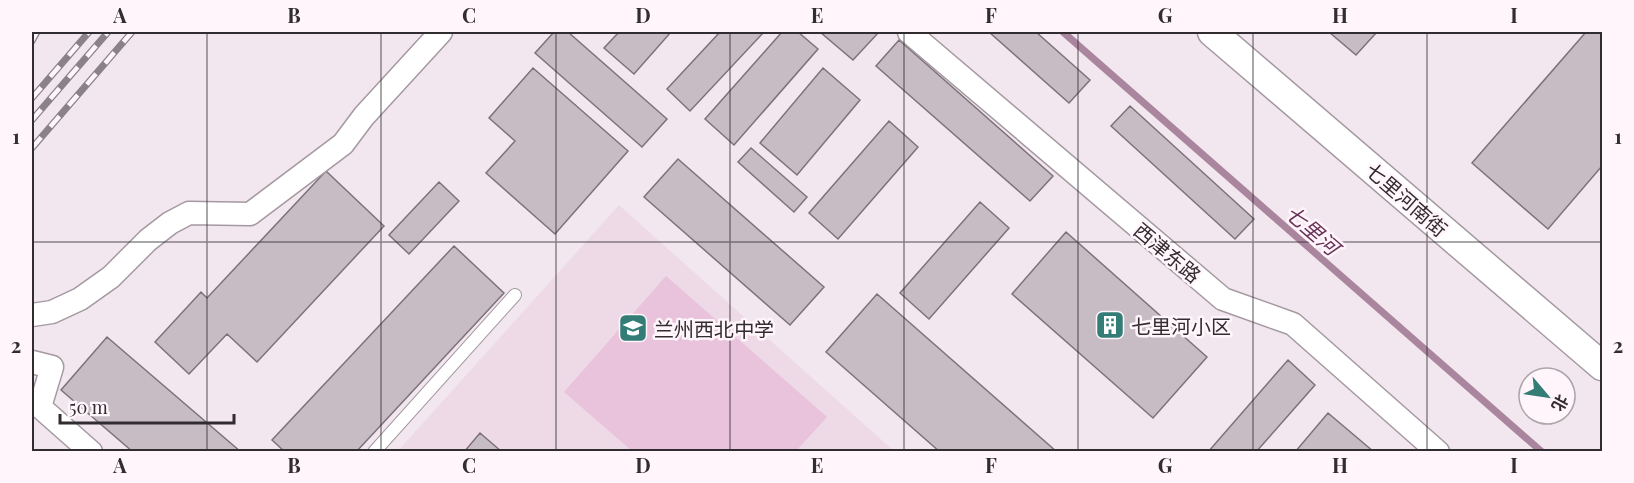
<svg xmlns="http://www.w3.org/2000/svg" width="1634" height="483" viewBox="0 0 1634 483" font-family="'Playfair Display','Noto Sans SC',serif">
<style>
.built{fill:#eddae6}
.green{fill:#e9c2dc}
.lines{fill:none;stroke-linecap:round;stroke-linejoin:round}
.stream{stroke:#aa859e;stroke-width:7}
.building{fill:#c7bcc3;stroke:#7d7279;stroke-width:1.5}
.service-casing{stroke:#a499a0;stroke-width:14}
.minor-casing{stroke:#a499a0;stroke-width:25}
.tertiary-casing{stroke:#a499a0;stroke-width:31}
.service{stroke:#fff;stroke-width:12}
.minor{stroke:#fff;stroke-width:22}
.tertiary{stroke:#fff;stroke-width:28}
.rail-casing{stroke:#8a8287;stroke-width:7}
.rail{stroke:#fff5fb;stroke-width:4.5;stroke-dasharray:14;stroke-linecap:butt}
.grid{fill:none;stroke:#302c2f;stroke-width:1.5;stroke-opacity:0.55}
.labels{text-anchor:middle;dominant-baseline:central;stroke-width:5;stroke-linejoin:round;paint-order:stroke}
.street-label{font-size:20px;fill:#302c2f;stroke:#fff5fb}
.poi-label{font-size:20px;fill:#302c2f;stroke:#fff5fb;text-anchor:start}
.water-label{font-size:21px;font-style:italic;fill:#683559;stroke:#fff5fb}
.neatline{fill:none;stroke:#302c2f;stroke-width:2}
.grid-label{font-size:20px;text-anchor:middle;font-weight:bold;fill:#302c2f}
</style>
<rect width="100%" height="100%" fill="#f3e7ef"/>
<path class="built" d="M619 205 894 451 397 452Z"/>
<path class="green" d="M666 276 827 417 796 451H632L564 392Z"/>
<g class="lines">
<path class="stream" d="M1063 32 1542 452"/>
</g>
<path class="building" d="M554 32H568L667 119 642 147 535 53Z
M619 32H671L634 74 604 48Z
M720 32H764L690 111 667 89Z
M782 32H798L818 49 734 145 705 119Z
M820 32H879L853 60Z
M989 32H1036L1090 80 1069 103Z
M1329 32H1377L1356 55Z
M1586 32H1602V166L1548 229 1472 163Z
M899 40 1053 176 1030 201 876 66Z
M533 68 628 151 555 234 486 173 515 141 489 118Z
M823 68 860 100 797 175 760 143Z
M1130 106 1254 219 1235 239 1111 126Z
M889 121 918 147 838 239 809 213Z
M751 148 807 197 794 212 738 162Z
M678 159 824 287 790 325 644 197Z
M326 171 384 226 257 362 227 334 189 374 155 342 201 292 207 298Z
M439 182 459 201 409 254 389 235Z
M980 202 1009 228 929 319 900 293Z
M1066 232 1207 357 1153 418 1012 294Z
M454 246 504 293 356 452H285L272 440Z
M877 294 1057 452H940L826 352Z
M107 337 241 452H133L61 390Z
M1288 360 1315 385 1256 452H1208Z
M1328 413 1374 452H1295Z
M480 433 502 452H464Z"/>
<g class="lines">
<g class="service-casing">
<path id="service" d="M374 452 515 295"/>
</g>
<g class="minor-casing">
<path id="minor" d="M909 32 1223 299 1293 324 1438 452
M32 315 52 312 80 299 111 277 148 240 170 223 189 213 250 214 343 144 364 116 441 32
M32 362 52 367 40 407
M32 404 40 407 91 452"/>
</g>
<g class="tertiary-casing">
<path id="tertiary" d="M1212 32 1602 366"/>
</g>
<use href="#service" class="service"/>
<use href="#minor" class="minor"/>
<use href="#tertiary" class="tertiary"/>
<g class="rail-casing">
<path id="rail" d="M32 41 37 32
M32 98 89 32
M32 120 108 32
M32 148 132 32"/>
</g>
<use href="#rail" class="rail"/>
</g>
<path class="grid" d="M207 32V452M381 32V452M556 32V452M730 32V452M904 32V452M1078 32V452M1253 32V452M1427 32V452M32 242H1602"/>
<defs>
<g id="building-square" transform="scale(1.5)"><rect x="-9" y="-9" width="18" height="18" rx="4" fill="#347c76" stroke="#fff5fb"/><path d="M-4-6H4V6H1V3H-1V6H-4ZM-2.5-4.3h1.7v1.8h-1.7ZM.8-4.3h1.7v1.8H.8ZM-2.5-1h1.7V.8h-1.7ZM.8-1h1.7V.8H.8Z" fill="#fff"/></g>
<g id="school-square" transform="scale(1.5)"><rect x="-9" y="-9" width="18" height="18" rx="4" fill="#347c76" stroke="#fff5fb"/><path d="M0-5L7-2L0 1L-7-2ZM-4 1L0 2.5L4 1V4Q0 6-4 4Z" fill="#fff"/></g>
</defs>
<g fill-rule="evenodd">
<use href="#building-square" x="1110" y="325"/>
<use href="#school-square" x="633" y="328"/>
</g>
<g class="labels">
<g class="street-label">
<text transform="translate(1407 199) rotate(41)">七里河南街</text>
<text transform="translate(1168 252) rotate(40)">西津东路</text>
</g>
<g class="poi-label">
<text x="1131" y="325">七里河小区</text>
<text x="654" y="328">兰州西北中学</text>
</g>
<g class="water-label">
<text transform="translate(1313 229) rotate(41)">七里河</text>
</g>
</g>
<rect width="1634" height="483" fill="none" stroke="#fff5fb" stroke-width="66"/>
<g transform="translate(1547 396) rotate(119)"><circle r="28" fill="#fff5fb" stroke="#aca5a9" stroke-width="1.5"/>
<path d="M0-4.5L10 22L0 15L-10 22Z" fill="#347c76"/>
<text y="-9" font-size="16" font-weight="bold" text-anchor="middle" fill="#302c2f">北</text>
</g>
<path d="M60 414v9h174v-9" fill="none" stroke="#302c2f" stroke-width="3"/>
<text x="69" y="414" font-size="18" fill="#302c2f" stroke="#fff5fb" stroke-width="4.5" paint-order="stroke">50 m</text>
<rect x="33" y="33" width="1568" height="417" class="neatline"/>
<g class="grid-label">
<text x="120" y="23">A</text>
<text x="294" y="23">B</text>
<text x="469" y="23">C</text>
<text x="643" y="23">D</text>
<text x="817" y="23">E</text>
<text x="991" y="23">F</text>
<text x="1165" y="23">G</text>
<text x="1340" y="23">H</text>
<text x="1514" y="23">I</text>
<text x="16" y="144">1</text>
<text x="1618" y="144">1</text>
<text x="16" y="353">2</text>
<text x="1618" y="353">2</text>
<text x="120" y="473">A</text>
<text x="294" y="473">B</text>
<text x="469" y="473">C</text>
<text x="643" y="473">D</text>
<text x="817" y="473">E</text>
<text x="991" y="473">F</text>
<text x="1165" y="473">G</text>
<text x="1340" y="473">H</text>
<text x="1514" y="473">I</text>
</g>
</svg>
